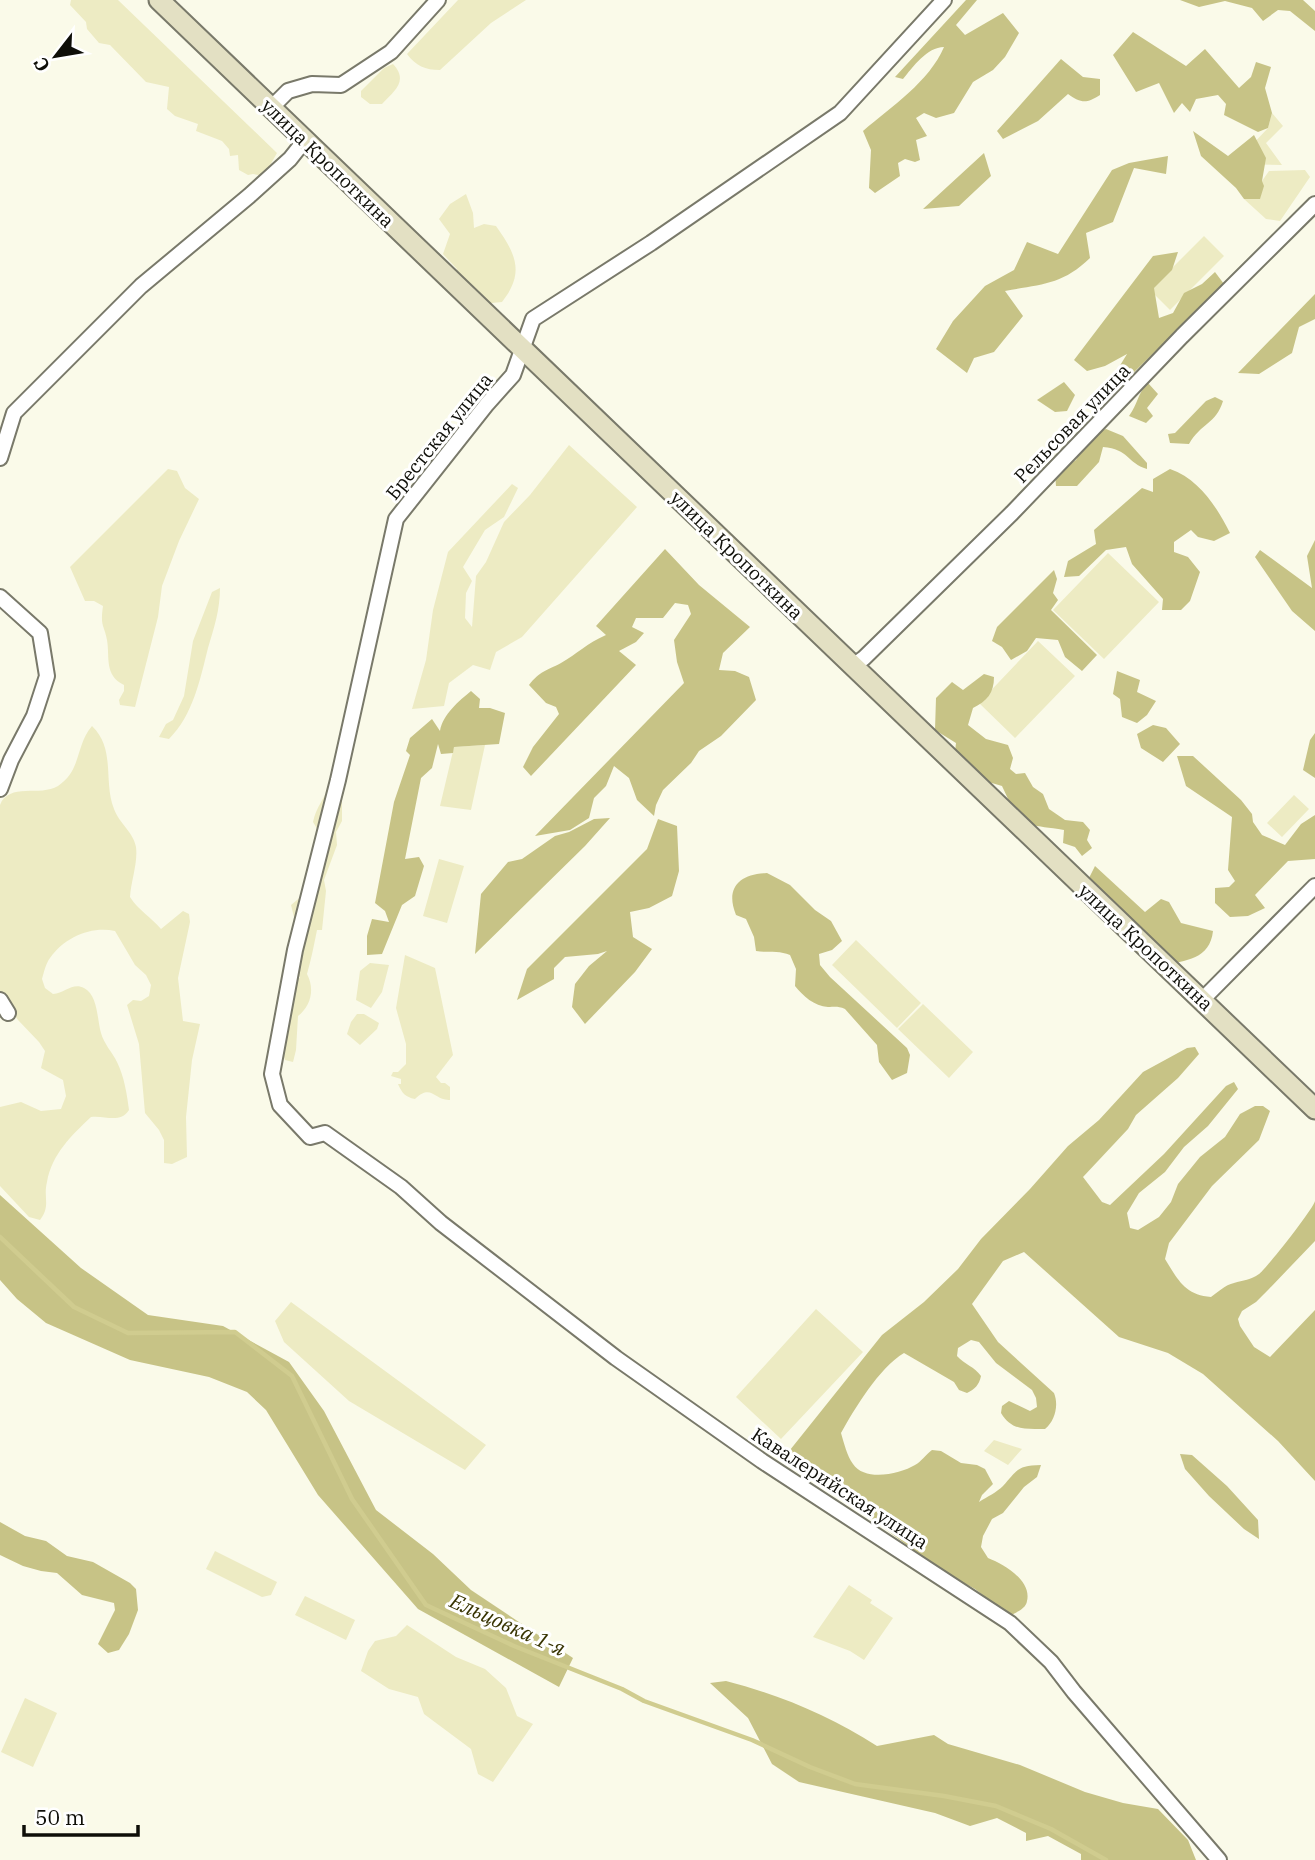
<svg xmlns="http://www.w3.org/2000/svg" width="1315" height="1860" viewBox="0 0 1315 1860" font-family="'IBM Plex Serif',serif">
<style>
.green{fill:#edebc3}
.forest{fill:#c7c386}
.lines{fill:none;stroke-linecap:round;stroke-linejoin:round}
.stream{stroke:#d0cc8f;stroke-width:4.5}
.street-casing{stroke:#79796a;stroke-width:18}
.secondary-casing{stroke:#79796a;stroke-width:23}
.street{stroke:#fff;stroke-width:14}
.secondary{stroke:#e3e0c3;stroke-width:19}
.labels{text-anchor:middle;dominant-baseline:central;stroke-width:6;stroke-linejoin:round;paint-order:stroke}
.street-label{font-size:19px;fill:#0e0e08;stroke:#fff}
.water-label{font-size:21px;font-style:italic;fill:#373301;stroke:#fff}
</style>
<rect width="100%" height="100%" fill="#fafae9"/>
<path class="green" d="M71 0H118L277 153 264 176 253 174 248 175 239 170 238 155 230 156 229 149 222 141 196 131 198 124 175 116 167 109 169 87 146 82 110 45 99 43 87 29 86 22 70 5Z
M458 0H526L491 23 440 70C425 70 416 66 407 54Z
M393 64C409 81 394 91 382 104H370L361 97V91L384 68Z
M1272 113 1283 126 1266 143 1282 165 1234 164 1268 128Z
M1305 170 1310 177 1280 221 1266 219 1244 199 1260 198 1262 181 1269 171Z
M466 194 473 213 474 228 484 224 496 226C516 254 525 273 502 302L481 304 457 279V269L443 254 450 234 439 219 450 204Z
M1204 236 1224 256 1170 310 1150 290Z
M569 445 637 507 522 637 496 652 490 670 473 665 449 683 444 706 412 709 426 660 433 610 448 552 512 484 518 488 504 517 485 530 463 567 472 581 466 593 465 618 472 627 476 576 486 562 504 522 530 495Z
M168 469 177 471 185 488 199 499 179 541 162 586 158 617 135 707 120 705 119 700 124 691V685C104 675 110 658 107 640 104 624 100 627 103 606L94 601H85L70 567Z
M1108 553 1159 602 1104 659 1053 610Z
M220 588C220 610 214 628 208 648 200 680 193 715 169 739L159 737 166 724 173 720 184 696 193 641 212 592Z
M1038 641 1075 676 1015 738 979 703Z
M92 726C116 749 103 781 114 809 119 823 134 833 136 847 138 863 131 881 130 897 139 911 151 917 161 929L183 911 189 914 190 922 178 978 183 1021 200 1024 192 1060 186 1117 187 1157 172 1164 164 1163V1140L159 1130 145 1113 139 1044 127 1005 133 1000 141 1001 149 996 151 985 146 975 135 965 115 931C91 926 65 937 50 958 46 963 44 972 42 979L45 988 53 994C65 993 73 982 84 988 98 995 97 1019 101 1033 104 1044 112 1052 117 1062 124 1076 127 1094 129 1110 120 1124 105 1115 91 1117 71 1136 52 1154 47 1182 43 1198 51 1206 40 1220L29 1217 0 1186V1107L21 1102 41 1111 61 1109 66 1096 63 1080 41 1068 45 1051 39 1042 18 1020 0 995V805C9 782 40 797 58 786 82 770 75 746 92 726Z
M485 745 471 810 440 806 454 747Z
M330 784 342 793V821L336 832 337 845 324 880 326 891 322 930H317C314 945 311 960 307 974 315 989 311 1006 298 1016L296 1050 293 1062 285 1060C278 1036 263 983 300 978L293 960 299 937 291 905 303 895 319 832 313 822C316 807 325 798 330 784Z
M1294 795 1309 809 1282 837 1267 823Z
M439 859 464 866 447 923 423 916Z
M856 940 921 1003 897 1028 832 965Z
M405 955 435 968 453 1055 436 1077 441 1083H445L450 1087V1100C434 1101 432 1083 415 1099 405 1097 402 1093 398 1084H401V1079L391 1076 393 1072H398L406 1064V1044L396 1008Z
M370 963 389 965 382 992 371 1008 356 1000 360 971Z
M923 1004 973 1052 949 1078 898 1029Z
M357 1014H364L379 1023 377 1029 360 1045 347 1034 351 1022Z
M291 1302 486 1445 465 1470 349 1401 284 1342 275 1321Z
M816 1309 863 1352 781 1439 736 1397Z
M994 1440 1022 1449 1008 1465 984 1451Z
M215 1551 277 1582 271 1595 262 1597 206 1569Z
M849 1585 872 1600 870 1603 893 1618 864 1660 850 1651 813 1637Z
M305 1596 355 1620 346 1640 295 1615Z
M407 1625 456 1657 485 1669 506 1688 517 1716 533 1724 493 1782 478 1774 471 1749 424 1714 418 1697 389 1689 361 1671 368 1651 375 1641 396 1636Z
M25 1698 57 1713 33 1767 1 1752Z"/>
<path class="forest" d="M966 0H977L956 25 965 35 1003 13 1019 33 1005 57 993 70 973 82 954 113 936 118 924 113 916 118 927 136 916 140 920 160 915 162 905 159 898 163 900 176 875 193 869 188 871 150 863 131C892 106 929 82 944 47 927 47 913 67 903 79L895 77Z
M1180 0H1303L1315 11V31L1290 11 1278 10 1263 21 1252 8 1225 1 1199 7Z
M1133 32 1186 66 1205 49 1239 88 1251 77 1256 62 1271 67 1265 88 1272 113 1268 128 1258 132 1224 115 1226 104 1218 95 1196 99 1190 112 1182 103 1174 113 1159 83 1136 92 1113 55Z
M1061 59 1083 77 1100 79V95C1086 104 1081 103 1068 94L1038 121 1003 139 997 131Z
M1193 131 1228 156 1254 135 1266 158 1262 181 1264 186 1260 199H1244L1236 188 1201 156Z
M984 153 991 176 959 206 923 209Z
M1168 156 1166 174 1134 168 1113 222 1086 233 1090 258C1062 285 1042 284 1005 291L1023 316 994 352 974 358 967 373 936 349 953 321 985 286 1014 270 1027 242 1058 254 1112 170 1129 163Z
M1178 252 1172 270 1154 288 1159 318 1173 313 1184 293 1202 284 1215 272 1224 284 1126 380 1113 377 1127 354 1105 366 1087 371 1074 360 1153 256Z
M1315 294V319L1299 327 1292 353 1259 374 1238 373Z
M1064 382 1075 395 1067 411 1055 412 1037 400Z
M1148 383 1158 394 1147 408 1153 416 1146 423 1129 416C1138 404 1137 394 1148 383Z
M1215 397 1223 401C1216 424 1201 423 1189 444L1170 443 1168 434 1175 433 1206 401Z
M1106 429 1123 436 1147 463V469C1127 463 1129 449 1103 447L1099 462 1077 486H1056L1055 473 1076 460 1081 449 1094 434Z
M1170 469C1199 479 1217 507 1230 533L1214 541 1198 537 1191 530 1174 542V552L1188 557 1200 572 1190 601 1181 610H1162L1163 599 1132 564 1126 547 1106 550 1079 576 1064 577 1068 561 1096 544 1094 530 1142 488 1153 492V479Z
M1315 540V631L1292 611 1255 557 1260 550 1312 588 1307 556Z
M665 549 699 585 750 627 723 653 719 670 735 671 749 677 756 700 721 736 699 751 691 763 663 790 656 805 654 816 637 800 629 778 614 766 606 786 594 798 589 818 570 830 535 836 684 683 677 662 674 640 691 614 688 605 675 603 663 618H636L632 627 644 633 636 642 619 651 636 665 531 776 523 767 533 747 559 714 556 707 546 703 529 685C540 671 546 671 561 663 577 654 587 643 606 635L596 626Z
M1054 570 1057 579 1053 593 1058 600 1051 610 1097 655 1082 671 1065 657 1058 640 1036 638 1027 651 1011 660 1002 647 992 641 997 627Z
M1117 671 1140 680 1137 692 1156 701 1147 715 1137 723 1122 717 1120 699 1113 694Z
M984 674 994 677C994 693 987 701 973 708L968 725 986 739 1008 745 1013 758 1010 769 1016 774 1025 773 1033 787 1043 794 1049 809 1065 820 1083 822 1090 830 1087 840 1092 848 1082 856 1075 847 1063 843 1064 830C1019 823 1022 829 1002 786L975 778 954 761 956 743 935 730 936 698 952 682 963 690Z
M471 691 480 699 479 708H490L505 713 499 744 454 747 453 753 441 754 438 744 432 768 421 778 405 859 419 857 424 866 415 896 402 905 382 954 367 955V936L372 919 389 922 385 911 375 903 394 802 410 755 406 751 410 738 432 719 440 731C443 714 459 701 471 691Z
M1153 725 1166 728 1180 744 1163 762 1141 748 1137 734Z
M1315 733V778L1303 770 1310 740Z
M1177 756H1193L1241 800 1252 814 1253 822 1262 835 1285 845 1301 824 1315 815V859L1288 861 1255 895 1265 908 1248 916 1230 917 1215 903V888L1229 887 1235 881 1228 870 1232 817 1186 786Z
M610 818 585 846 475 954 481 894 508 862 522 859 555 836 569 832 594 819Z
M658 819 677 826 679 871 672 896 649 908 630 912 633 937 652 949 635 972 585 1024 572 1007 575 984 589 966 607 951 598 954 565 957 554 968V979L517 1000 527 969 647 849Z
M1095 866 1145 912 1161 899 1169 902 1181 923 1213 931C1210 959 1186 961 1162 965L1141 928 1089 878Z
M767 873 790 885 815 910 831 921 842 941 832 950 819 954 820 965 830 977 907 1048 910 1055 907 1073 892 1080 879 1062 877 1045 845 1009C838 1006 835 1007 828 1007 814 1006 803 996 795 986L796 969 790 955C779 950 769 953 756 951L754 937 746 919 736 915C725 888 739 874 767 873Z
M1195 1047 1199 1054 1178 1078 1136 1115 1128 1129 1083 1177 1102 1202 1110 1205 1164 1154 1226 1086 1234 1082 1238 1089 1208 1126 1184 1147 1165 1172 1139 1193 1127 1213 1130 1228 1138 1230 1159 1217 1171 1202 1178 1184 1200 1157 1225 1137 1240 1114 1255 1106H1263L1270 1111 1259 1140 1212 1186 1169 1243 1165 1259C1178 1280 1185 1295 1211 1297 1218 1292 1225 1285 1234 1283 1243 1280 1251 1280 1259 1274 1266 1269 1314 1208 1315 1201V1241L1268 1290 1256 1302 1242 1311 1238 1319 1240 1326 1254 1347 1270 1357 1315 1310V1481L1278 1441 1203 1374 1168 1353 1119 1337 1024 1252 1003 1261 972 1304 998 1342 1054 1393C1059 1405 1055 1421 1045 1429 1025 1429 1012 1431 1001 1413L1002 1406 1009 1401 1030 1411 1037 1407 1036 1398 1032 1390 996 1363 979 1342 971 1340 958 1348 957 1356C964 1364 975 1367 981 1376 979 1385 975 1389 967 1393L959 1390 954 1382 904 1353C879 1368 855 1408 841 1433 844 1443 847 1456 853 1464 865 1482 900 1474 915 1465 922 1461 925 1455 932 1450L941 1451 961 1463 977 1465 985 1469 993 1484 982 1495 979 1502C987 1497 997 1492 1003 1486 1018 1469 1017 1466 1041 1465L1037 1477 1024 1487 1003 1513 992 1519 983 1536 981 1547 988 1558C1003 1564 1032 1580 1027 1601 1026 1609 1016 1612 1010 1616L975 1589 939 1569 786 1455 882 1335 924 1302 958 1269 981 1239 1030 1189 1068 1146 1099 1120 1143 1072 1187 1048Z
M0 1195 81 1268 148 1315 223 1326 289 1362 324 1411 376 1510 433 1554 471 1590 573 1658 559 1687 418 1609 318 1495 266 1410 247 1392 209 1377 130 1360 46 1323 17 1299 0 1280Z
M1180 1454 1192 1455 1227 1486 1258 1520 1259 1539 1244 1529 1209 1496 1185 1469Z
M0 1522 25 1536 46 1541 67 1556 93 1562 130 1583 136 1589 138 1610 129 1634 119 1650 108 1653 98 1644 115 1610 114 1603 82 1595 57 1573 41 1571 23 1566 0 1555Z
M726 1681C780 1695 830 1716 877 1746L934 1735 948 1744 1020 1765 1085 1792 1123 1803 1158 1809 1188 1840 1196 1860H1081V1854L1048 1836 1026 1841V1833L997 1818 970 1826 935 1813 799 1782 772 1764 748 1718 710 1683Z"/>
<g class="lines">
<path class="stream" d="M0 1237 74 1307 128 1333 235 1332 292 1376 352 1499 426 1605 514 1646 622 1689 644 1701 752 1740 810 1767 855 1784 944 1796 996 1806 1051 1829 1106 1860"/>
<g class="street-casing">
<path id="street" d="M944 0 840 113 651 243 533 319 513 375 487 404 396 519 338 780 295 950 272 1074 280 1105 310 1137 325 1133 401 1187 441 1223 616 1358 762 1461 1010 1623 1051 1662 1074 1692 1219 1860
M271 108 288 91 312 84 341 85 391 52 438 0
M0 458 14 413 141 286 249 196 290 159 305 140
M0 597 40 633 47 676 34 716 11 760 0 789
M853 666 864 658 1012 513 1182 336 1315 204
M0 1000 8 1013
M1202 1000 1315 886"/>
</g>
<g class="secondary-casing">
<path id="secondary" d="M159 0 1315 1109"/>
</g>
<use href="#street" class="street"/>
<use href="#secondary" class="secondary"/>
</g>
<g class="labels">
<g class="street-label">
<text transform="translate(328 163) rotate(44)">улица Кропоткина</text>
<text transform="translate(1072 423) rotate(-46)">Рельсовая улица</text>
<text transform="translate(439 436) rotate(-51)">Брестская улица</text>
<text transform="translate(737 555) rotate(44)">улица Кропоткина</text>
<text transform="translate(1146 947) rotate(43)">улица Кропоткина</text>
<text transform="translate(840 1488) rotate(33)">Кавалерийская улица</text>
</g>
<g class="water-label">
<text transform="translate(508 1624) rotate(24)">Ельцовка 1-я</text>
</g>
</g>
<g transform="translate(56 56) rotate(239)" stroke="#ffffff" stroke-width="5" paint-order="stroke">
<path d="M0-5L12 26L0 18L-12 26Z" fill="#0e0e08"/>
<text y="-10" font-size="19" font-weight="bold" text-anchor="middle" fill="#0e0e08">С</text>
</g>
<path d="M24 1825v10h114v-10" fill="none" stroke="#0e0e08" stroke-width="3.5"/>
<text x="35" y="1825" font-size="21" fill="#0e0e08" stroke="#ffffff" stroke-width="5" paint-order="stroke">50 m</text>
</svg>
